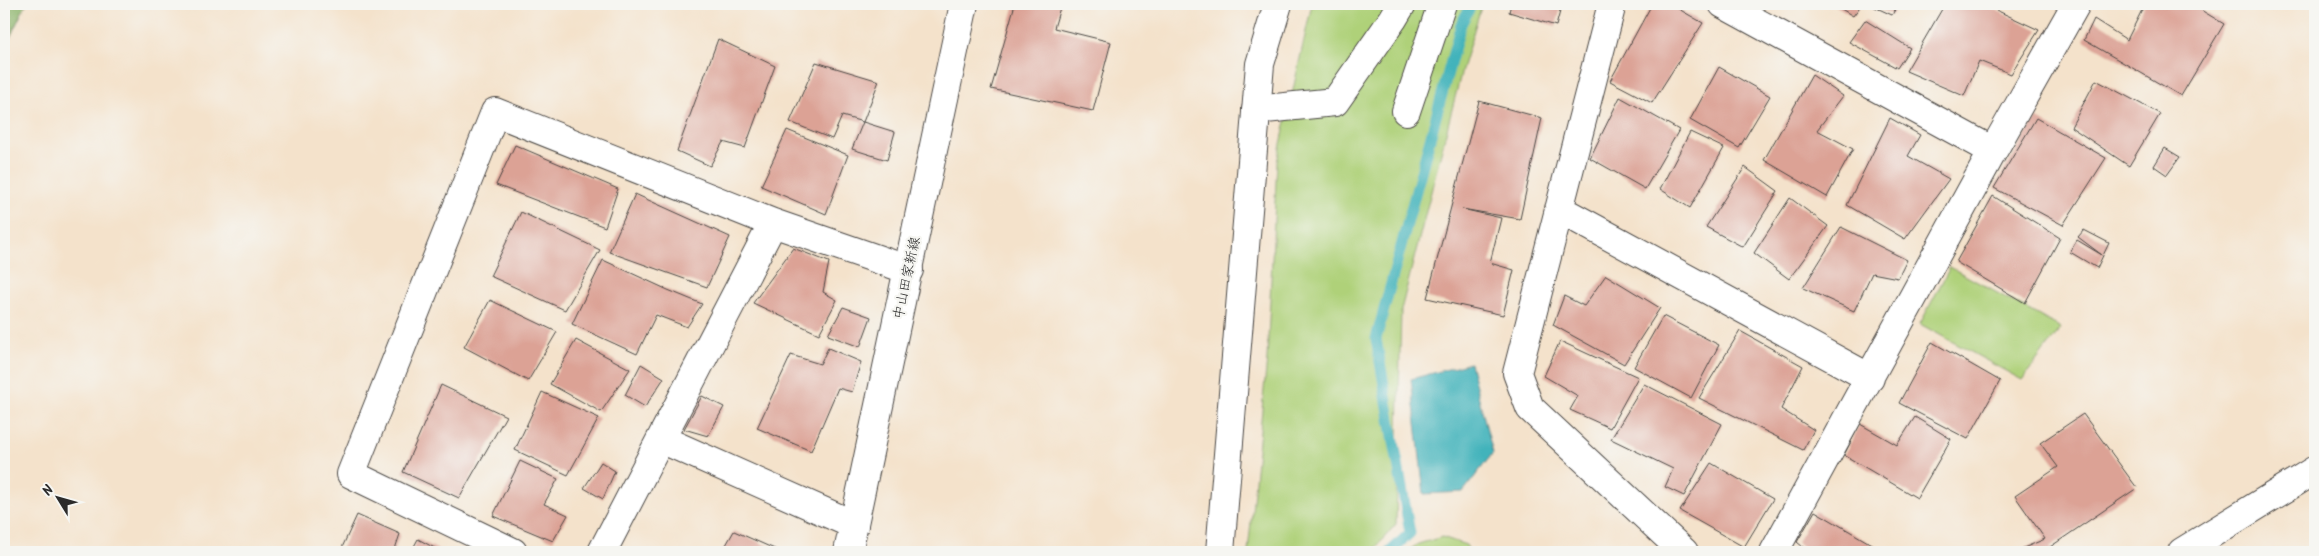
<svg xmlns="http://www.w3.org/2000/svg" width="2319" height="556" viewBox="0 0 2319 556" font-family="Kalam,'Klee One',sans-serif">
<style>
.green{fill:#afd179;stroke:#6d7e52}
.forest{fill:#8bb369;stroke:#5b6f4a}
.water{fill:#43b3bb;stroke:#376f73}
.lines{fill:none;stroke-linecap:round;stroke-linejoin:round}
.stream{stroke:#43b3bb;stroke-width:11}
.building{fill:#dca295}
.street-casing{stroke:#494643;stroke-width:30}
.secondary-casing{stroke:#494643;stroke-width:30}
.street{stroke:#fff;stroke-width:28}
.secondary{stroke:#fff;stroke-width:28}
.labels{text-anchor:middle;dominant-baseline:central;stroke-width:4.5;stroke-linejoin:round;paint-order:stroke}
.street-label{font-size:14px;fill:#2b2b2b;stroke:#f6f6f2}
</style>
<rect width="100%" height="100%" fill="#f6f6f2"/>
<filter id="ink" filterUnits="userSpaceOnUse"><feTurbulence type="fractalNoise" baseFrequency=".02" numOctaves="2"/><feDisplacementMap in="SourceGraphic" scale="10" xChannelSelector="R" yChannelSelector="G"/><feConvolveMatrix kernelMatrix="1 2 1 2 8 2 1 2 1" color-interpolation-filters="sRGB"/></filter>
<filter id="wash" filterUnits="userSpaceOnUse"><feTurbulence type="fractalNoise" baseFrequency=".0096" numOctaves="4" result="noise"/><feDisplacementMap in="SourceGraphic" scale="20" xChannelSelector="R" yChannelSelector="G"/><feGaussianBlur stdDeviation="1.12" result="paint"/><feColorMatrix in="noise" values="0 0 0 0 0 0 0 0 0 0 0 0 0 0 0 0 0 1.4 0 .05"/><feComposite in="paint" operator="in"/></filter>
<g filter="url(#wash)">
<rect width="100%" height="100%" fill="#f4e2cb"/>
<path class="green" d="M1312 4H1482L1463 66 1401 310 1396 524 1372 552H1248L1267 359 1277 162Z
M1950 267 2061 328 2022 380 1920 324Z
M1442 537 1466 545 1470 552H1406L1418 544Z"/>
<path class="forest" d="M4 4H26L4 50Z"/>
<path class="water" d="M1470 363 1493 453 1463 492 1424 494 1411 379Z"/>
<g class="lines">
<path class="stream" d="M1390 552 1410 533 1376 339 1461 24 1472 4"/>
</g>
<g id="blocks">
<path class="building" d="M1015 4H1061L1054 28 1111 42 1093 111 991 89Z
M1511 4H1562L1556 26 1509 12Z
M1652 4H1670L1703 23 1652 103 1610 81Z
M1833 4H1862L1853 16Z
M1868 4H1898L1892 15Z
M1945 4H1983L2039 30 2011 74 1979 61 1964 96 1906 71Z
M2141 4H2191L2224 24 2181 96 2084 40 2094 19 2127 40 2144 6Z
M1865 20 1910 48 1897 68 1849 42Z
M718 39 775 66 745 148 723 142 710 166 677 151Z
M816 62 879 81 863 122 895 132 887 160 852 149 863 122 842 116 832 139 790 122Z
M1719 67 1770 96 1739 148 1690 120Z
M1812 75 1843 96 1817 130 1853 149 1827 197 1764 160Z
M2096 80 2160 114 2129 166 2071 127Z
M1620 97 1679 130 1645 189 1590 158Z
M1479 101 1542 118 1520 219 1462 209 1501 218 1490 263 1514 270 1503 315 1427 298Z
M1890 118 1920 135 1908 156 1949 179 1905 239 1847 205Z
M2036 118 2106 158 2063 225 1994 188Z
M787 130 848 155 826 214 761 186Z
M1690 132 1724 148 1690 208 1660 189Z
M515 145 618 189 605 227 496 185Z
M2165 148 2180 157 2167 175 2154 166Z
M1745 167 1778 191 1743 247 1706 227Z
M635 194 730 237 707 287 609 252Z
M1993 196 2060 238 2025 303 1956 262Z
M1790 198 1828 226 1789 279 1754 253Z
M521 212 600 250 565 310 490 276Z
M1841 227 1907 260 1898 278 1872 273 1854 311 1803 288Z
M2084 230 2109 243 2097 268 2070 252 2077 240 2102 255 2078 237Z
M793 248 829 262 823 292 837 300 819 334 753 303Z
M603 260 668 290 702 304 687 327 656 315 637 354 572 324Z
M1606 275 1660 308 1624 364 1553 325 1564 296 1584 306Z
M490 300 557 332 528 381 464 347Z
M843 307 871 317 860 347 828 335Z
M1663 316 1719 345 1691 398 1634 367Z
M1740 331 1803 366 1781 409 1814 430 1803 450 1699 398Z
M576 340 630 369 601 412 550 384Z
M1560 341 1638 377 1610 428 1570 410 1578 396 1544 376Z
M1932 342 2000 381 1968 439 1899 403Z
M828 348 861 362 852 392 838 388 811 451 757 428 791 355 820 364Z
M641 364 664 378 645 407 625 395Z
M1644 384 1722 424 1684 496 1665 487 1673 469 1611 439Z
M441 385 506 416 459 498 403 472Z
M542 392 599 418 568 475 515 450Z
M702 396 724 407 708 436 684 429Z
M2083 414 2137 488 2050 547 2054 552H2014L2045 539 2015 496 2058 467 2040 443Z
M1915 417 1951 439 1917 498 1844 455 1860 424 1897 445Z
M520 461 558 479 544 504 568 515 553 541 493 516Z
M601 462 615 471 603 499 584 488Z
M1711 463 1773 499 1744 547 1680 511Z
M1815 511 1885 552H1809L1797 542Z
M357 515 400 534 394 552H340Z
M734 531 779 551 778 552H722Z
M418 539 442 552H411Z"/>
</g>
</g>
<g filter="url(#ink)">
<use href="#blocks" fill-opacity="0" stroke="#494643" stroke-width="1"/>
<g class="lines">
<g class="street-casing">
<path id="street" d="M1612 4 1517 373 1530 408 1684 552
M1723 4 1993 151 2076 4
M1256 110 1335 102 1393 19 1402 4
M1406 111 1442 4
M1559 209 1870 378
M661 439 854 525
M513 552 351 474 495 112 773 223 909 270
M602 552 773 223
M1774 552 1993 151
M2182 552 2315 470"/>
</g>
<g class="secondary-casing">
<path id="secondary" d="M848 552 964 4
M1220 552 1260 64 1278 4"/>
</g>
<use href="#street" class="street"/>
<use href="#secondary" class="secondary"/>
</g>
</g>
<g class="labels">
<g class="street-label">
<text transform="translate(907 278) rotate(-78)">中山田家新線</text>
</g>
</g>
<rect width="2319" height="556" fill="none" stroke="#f6f6f2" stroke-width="20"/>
<g transform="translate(58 498) rotate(307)" stroke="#f6f6f2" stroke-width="4" paint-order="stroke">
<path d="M0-4L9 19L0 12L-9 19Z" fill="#2b2b2b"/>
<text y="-8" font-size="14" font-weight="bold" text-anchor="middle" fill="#2b2b2b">N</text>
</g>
</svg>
